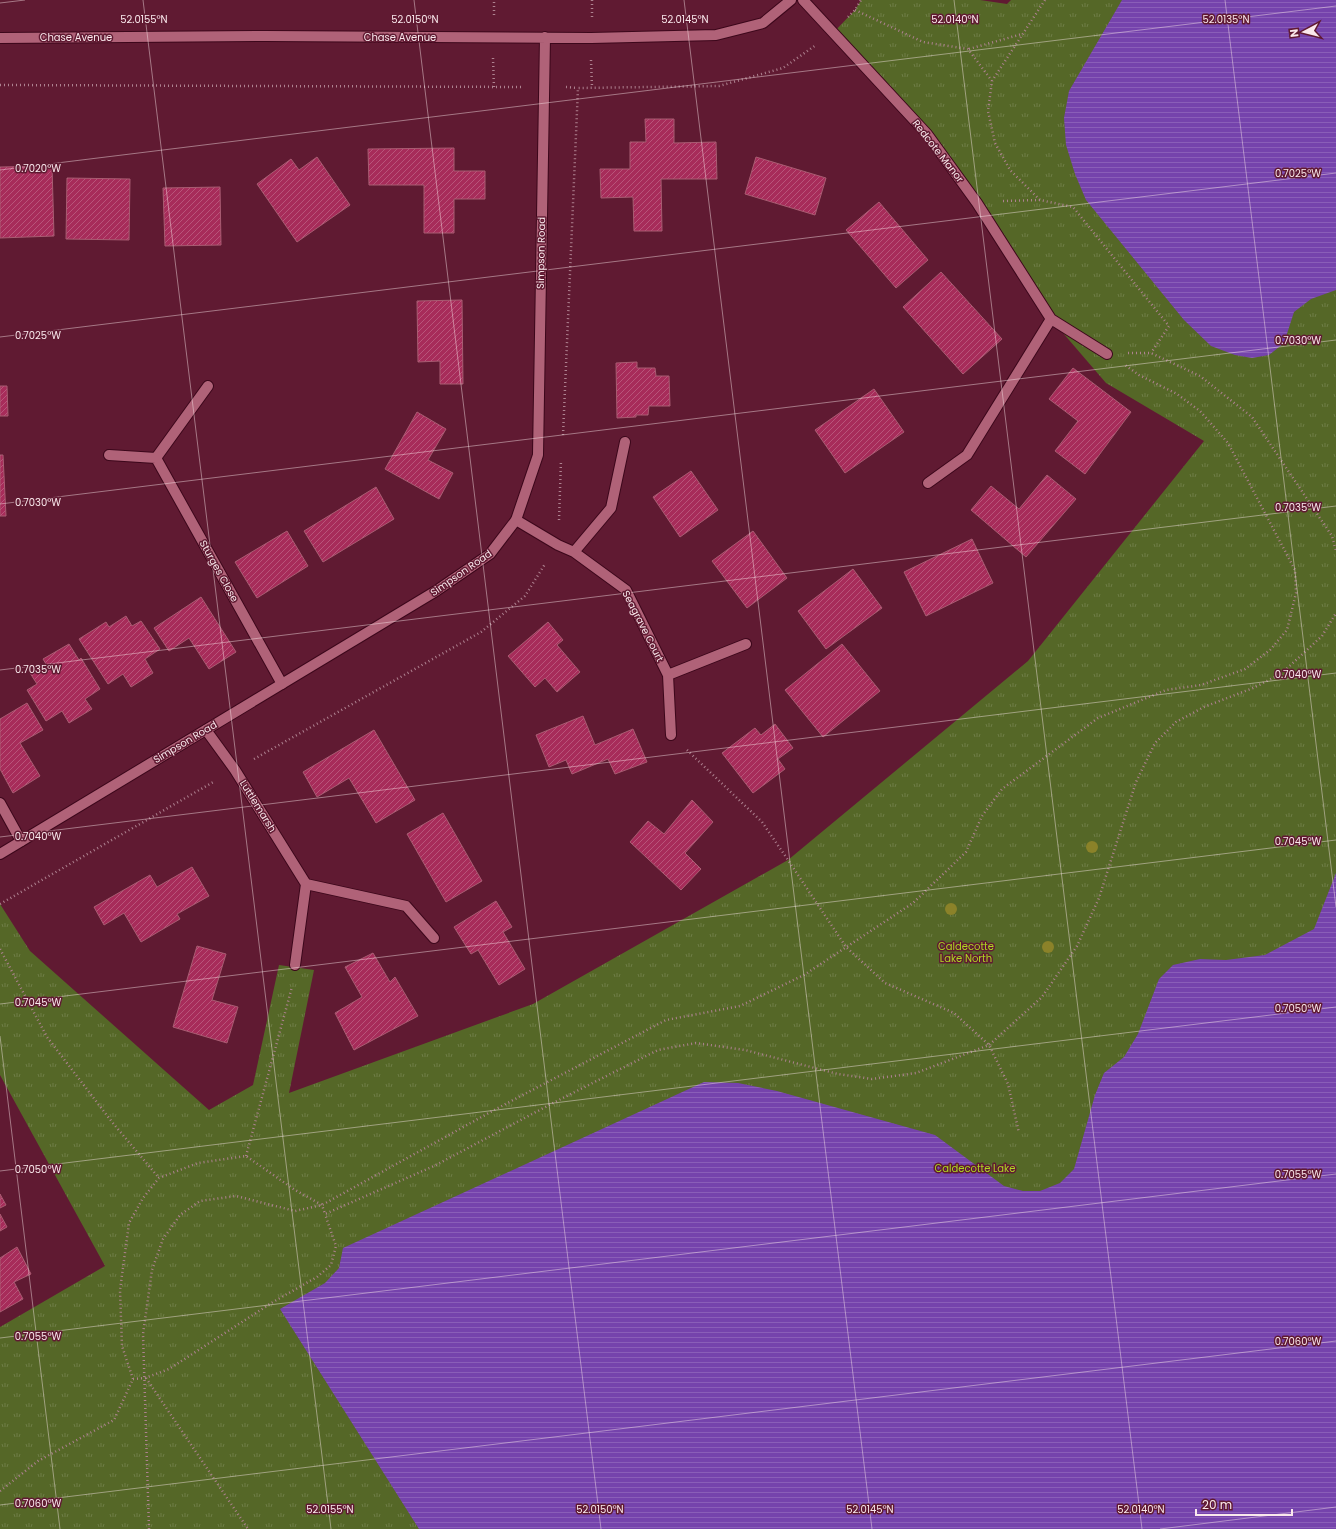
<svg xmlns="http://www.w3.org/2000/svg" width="1336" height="1529" viewBox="0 0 1336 1529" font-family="Poppins,sans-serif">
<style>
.park{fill:url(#park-tufts)}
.water{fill:url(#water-rules)}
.building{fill:url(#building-hatch);stroke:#a95c72}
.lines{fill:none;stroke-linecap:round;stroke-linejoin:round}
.minor-casing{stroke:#3c071b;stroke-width:12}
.tertiary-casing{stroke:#3c071b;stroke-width:12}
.path{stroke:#ae8290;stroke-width:2.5;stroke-dasharray:1 3;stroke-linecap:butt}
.minor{stroke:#b06278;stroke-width:10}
.tertiary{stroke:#b06278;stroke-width:10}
.tree{fill:#8b8229}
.ticks{fill:none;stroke:#fae8ec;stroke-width:1;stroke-opacity:0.45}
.labels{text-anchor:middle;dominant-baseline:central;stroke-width:3;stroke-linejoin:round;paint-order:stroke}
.street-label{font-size:10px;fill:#fae8ec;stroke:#601a32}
.park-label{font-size:10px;fill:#aed722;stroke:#601a32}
.ticks-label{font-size:10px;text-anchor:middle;fill:#fae8ec;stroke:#601a32;stroke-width:3;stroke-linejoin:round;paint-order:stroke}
</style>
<defs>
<pattern id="park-tufts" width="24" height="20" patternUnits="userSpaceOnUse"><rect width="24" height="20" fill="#556727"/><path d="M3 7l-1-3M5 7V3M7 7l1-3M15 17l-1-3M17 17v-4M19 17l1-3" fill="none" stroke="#6e7d46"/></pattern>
<pattern id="water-rules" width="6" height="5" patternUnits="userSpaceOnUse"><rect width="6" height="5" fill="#7543ac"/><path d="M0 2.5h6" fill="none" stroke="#8a5eb8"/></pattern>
<pattern id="building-hatch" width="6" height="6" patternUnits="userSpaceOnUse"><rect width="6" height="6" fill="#a72c5a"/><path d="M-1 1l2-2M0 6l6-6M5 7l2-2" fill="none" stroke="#b8557a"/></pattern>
</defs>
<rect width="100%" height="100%" fill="#601a32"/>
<path class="park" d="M861 0H980L1007 4 1011 0H1336V1529H0V1327L105 1266 0 1075V904L30 951 209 1110 253 1085 279 965 314 970 289 1093 533 1004 788 860 1028 661 1204 441 1106 383 1051 319 927 134 833 33 855 10Z"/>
<path class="water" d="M1122 0H1336V290L1311 299 1294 312 1284 343 1269 355 1252 358 1235 355 1211 346 1184 320 1086 200 1075 174 1066 145 1064 118 1069 91Z
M1336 873V1529H419L280 1309 325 1283 339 1268 343 1248 704 1082 738 1083 777 1091 935 1135 1004 1186 1023 1191H1040L1060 1183 1074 1169 1095 1095 1104 1073 1124 1057 1138 1034 1159 979 1173 965 1200 959 1226 960 1265 955 1314 929Z"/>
<path class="building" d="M645 119H674V143L716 142 717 179H661L662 231H634L633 197 601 198 600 169H630V142H646Z
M454 148V171H485V199H454V233H424V185H369L368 149Z
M317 157 350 205 297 242 257 184 291 159 299 170Z
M756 157 826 178 815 215 745 194Z
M52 166 54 236 0 238V167Z
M67 178 130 179 129 240 66 239Z
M220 187 221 245 165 246 163 188Z
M879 202 928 260 896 288 846 230Z
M941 272 1002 339 963 374 903 307Z
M462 300 463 384H440V361L418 362 417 301Z
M637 362V368H655L656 376H669L670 406H649L648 415H636V417L617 418 616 363Z
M1073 368 1131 412 1085 474 1055 451 1078 421 1049 399Z
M0 386H7L8 416H0Z
M874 389 904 432 845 473 815 430Z
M417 412 446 429 428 460 453 473 439 499 385 469Z
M0 455H3L6 516H0Z
M691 471 718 510 680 537 653 497Z
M1047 475 1076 499 1026 557 971 510 991 486 1019 509Z
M376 487 394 519 323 562 304 531Z
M287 531 308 566 257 598 235 562Z
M753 531 787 578 747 608 712 561Z
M972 539 993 583 926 616 904 572Z
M853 569 882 608 826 649 798 611Z
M201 597 236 652 209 669 189 638 169 651 154 628Z
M126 616 132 626 141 621 160 649 145 659 153 673 131 687 123 674 108 684 79 639 106 622 109 627Z
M548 622 563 640 557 645 580 672 557 692 545 678 535 687 508 656Z
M69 644 79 660 81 658 100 689 85 699 92 709 69 723 62 711 46 721 27 690 37 684 30 673 46 664 43 659Z
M842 644 880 691 823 737 785 690Z
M27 703 43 730 20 743 40 776 13 793 0 769V719Z
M583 716 595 745 633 729 647 762 615 774 608 759 572 774 566 760 549 767 536 735Z
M775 724 793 748 778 759 785 769 753 793 722 753 755 728 761 735Z
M374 730 415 800 376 823 349 778 317 797 303 772Z
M692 800 713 822 685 853 701 869 681 890 630 842 648 821 664 834Z
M443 813 482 881 446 902 407 834Z
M192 867 209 896 177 914 180 919 141 942 124 913 104 925 94 907 150 875 157 887Z
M496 901 512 927 503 932 525 969 499 985 478 950 471 954 454 927Z
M197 946 226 954 212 1000 238 1007 227 1043 173 1027Z
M373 953 390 982 395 977 418 1016 354 1050 335 1013 362 997 345 967Z
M0 1194 6 1205 0 1208Z
M0 1214 7 1227 0 1231Z
M17 1247 31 1274 14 1282 23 1299 0 1312V1258Z"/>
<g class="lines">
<g class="minor-casing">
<path id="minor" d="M803 0 927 134 977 203 1051 319 1107 354
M109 455 156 458 208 386
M156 458 282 684
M928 483 967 455 1051 319
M516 520 558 545 574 552 626 590 668 675
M574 552 611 508 625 442
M206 730 235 770 306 884 295 965
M671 735 668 675 746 644
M0 803 21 841
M306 884 406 906 434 938"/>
</g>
<g class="tertiary-casing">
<path id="tertiary" d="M0 38 267 36 591 38 716 35 763 23 791 0
M0 854 436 591 490 554 516 520 538 455 545 37"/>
</g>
<path class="path" d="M1045 0 992 81 988 111 995 143 1010 170 1040 200 1073 207 1169 326 1151 353
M855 10 923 42 968 49 992 81
M494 15V0
M592 17V0
M848 17 855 10 861 0
M969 49 1022 34
M493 58 494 88
M591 60 592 87
M0 85 521 87
M566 87 578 88
M1003 201 1040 200
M1128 353H1151L1200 376 1252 417 1332 536 1336 551
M563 435 578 88 719 86 783 68 816 45
M559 520 561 460
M687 750 762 822 788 860 846 947 885 983 954 1013 989 1045 1008 1084 1019 1133
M254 759 481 632 525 596 545 564
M0 904 215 781
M0 949 47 1037 112 1122 159 1178
M246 1156 292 987
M146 1378 248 1529
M133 1379 145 1378 169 1369 273 1302 317 1277 331 1265 336 1246 325 1214
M0 1491 38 1461 114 1420 133 1379 122 1346 120 1290 129 1223 143 1198 159 1178 198 1163 246 1156 295 1190 322 1205 325 1214 434 1166 551 1104 658 1050 696 1043 745 1050 838 1074 872 1079 916 1073 989 1045 1042 997 1077 946 1099 898 1136 782 1155 743 1176 722 1204 707 1253 688 1281 674 1322 636 1336 613
M149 1529 143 1334 152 1270 163 1239 180 1215 200 1201 236 1196 295 1211 322 1205 496 1109 666 1020 740 1006 804 975 913 903 966 852 982 816 1002 789 1098 718 1166 690 1201 685 1245 669 1270 650 1287 630 1296 593 1295 570 1228 443 1200 411 1177 394 1139 375 1125 365"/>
<use href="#minor" class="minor"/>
<use href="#tertiary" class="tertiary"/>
</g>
<g class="tree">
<circle cx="1092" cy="847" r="6"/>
<circle cx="951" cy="909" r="6"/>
<circle cx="1048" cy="947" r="6"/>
</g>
<path class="ticks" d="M143 0 331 1529M414 0 601 1529M684 0 872 1529M954 0 1142 1529M1225 0 1336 907M0 3 25 0M0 170 1336 6M0 337 1336 173M0 504 1336 340M0 670 1336 506M0 837 1336 673M0 1004 1336 840M0 1036 60 1529M0 1171 1336 1007M0 1338 1336 1174M0 1505 1336 1341M1160 1529 1336 1507"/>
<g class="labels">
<g class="street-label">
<text x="76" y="37">Chase Avenue</text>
<text x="400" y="37">Chase Avenue</text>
<text transform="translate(938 151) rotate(52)">Redcote Manor</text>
<text transform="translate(541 253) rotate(-89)">Simpson Road</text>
<text transform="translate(219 571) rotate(61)">Sturges Close</text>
<text transform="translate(461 573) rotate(-35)">Simpson Road</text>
<text transform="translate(643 626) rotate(63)">Seagrave Court</text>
<text transform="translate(185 742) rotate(-31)">Simpson Road</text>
<text transform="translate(258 806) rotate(58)">Luttlemarsh</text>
</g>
<g class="park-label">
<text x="966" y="946">Caldecotte<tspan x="966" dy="12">Lake North</tspan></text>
<text x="975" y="1168">Caldecotte Lake</text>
</g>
</g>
<g class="ticks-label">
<text x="144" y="23">52.0155°N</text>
<text x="415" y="23">52.0150°N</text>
<text x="685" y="23">52.0145°N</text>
<text x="955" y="23">52.0140°N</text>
<text x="1226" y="23">52.0135°N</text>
<text x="38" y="172">0.7020°W</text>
<text x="1298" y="177">0.7025°W</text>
<text x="38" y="339">0.7025°W</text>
<text x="1298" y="344">0.7030°W</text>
<text x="38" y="506">0.7030°W</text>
<text x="1298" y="511">0.7035°W</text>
<text x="38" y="673">0.7035°W</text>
<text x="1298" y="678">0.7040°W</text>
<text x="38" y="840">0.7040°W</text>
<text x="1298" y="845">0.7045°W</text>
<text x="38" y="1006">0.7045°W</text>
<text x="1298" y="1012">0.7050°W</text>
<text x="38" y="1173">0.7050°W</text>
<text x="1298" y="1178">0.7055°W</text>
<text x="38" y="1340">0.7055°W</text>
<text x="1298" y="1345">0.7060°W</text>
<text x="38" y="1507">0.7060°W</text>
<text x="330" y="1513">52.0155°N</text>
<text x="600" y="1513">52.0150°N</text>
<text x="870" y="1513">52.0145°N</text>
<text x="1141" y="1513">52.0140°N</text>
</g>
<g transform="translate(1304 32) rotate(263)" stroke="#601a32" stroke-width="3" paint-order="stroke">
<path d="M0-3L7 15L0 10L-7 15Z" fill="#fae8ec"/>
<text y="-6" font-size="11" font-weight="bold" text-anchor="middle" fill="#fae8ec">N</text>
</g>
<path d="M1196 1509v6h96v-6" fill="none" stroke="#fae8ec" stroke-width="2"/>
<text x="1202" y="1509" font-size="12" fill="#fae8ec" stroke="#601a32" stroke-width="3" paint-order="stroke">20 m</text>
</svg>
